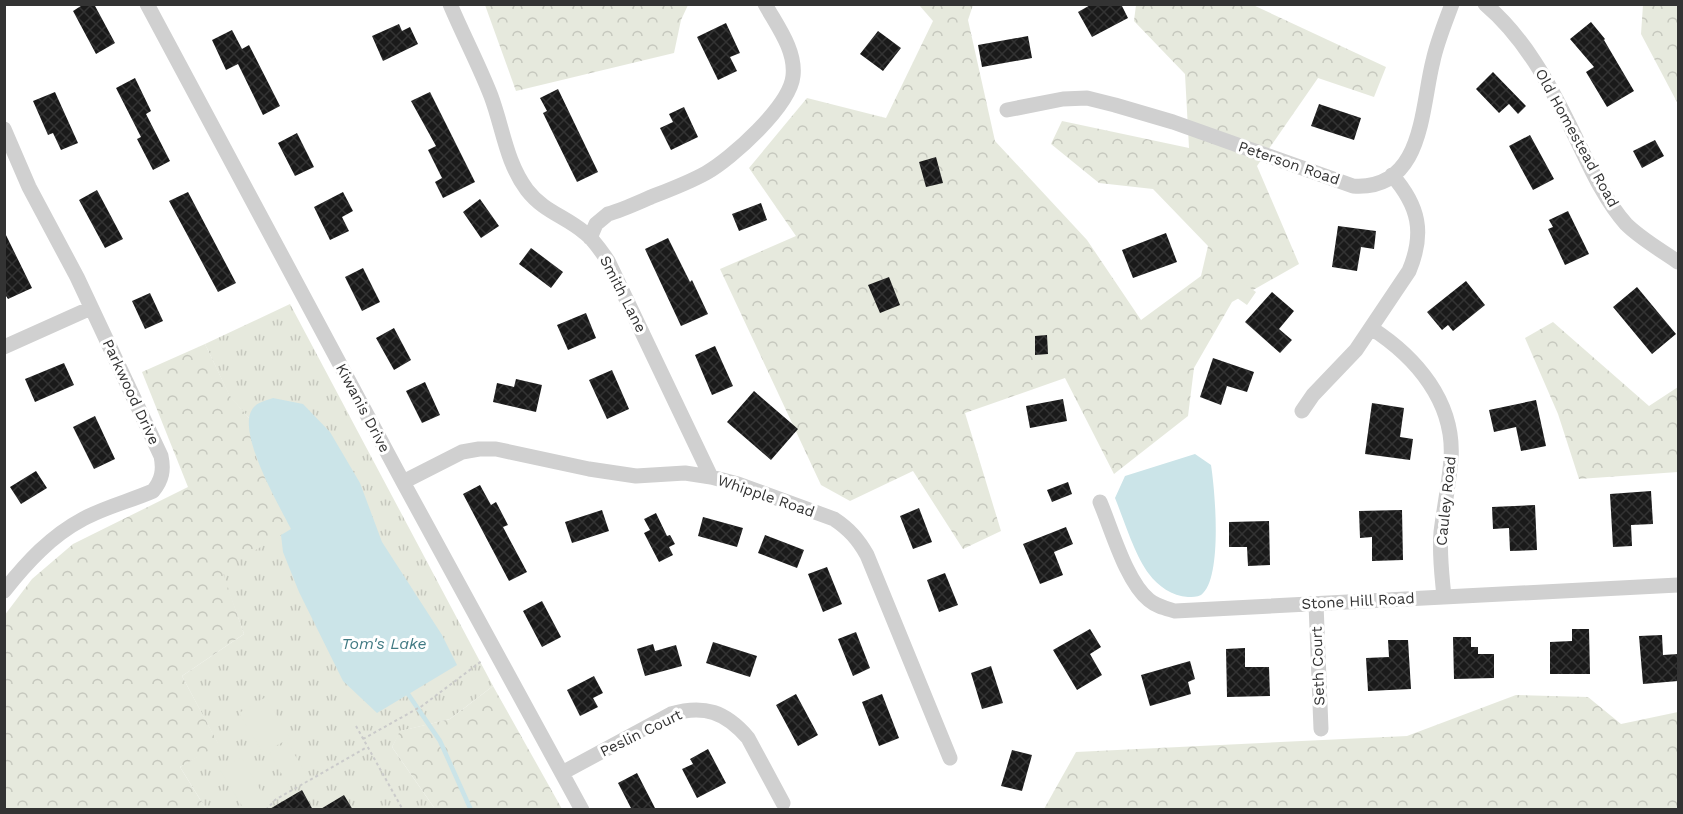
<svg xmlns="http://www.w3.org/2000/svg" width="1683" height="814" viewBox="0 0 1683 814" font-family="'Work Sans',sans-serif">
<style>
.grass{fill:url(#grass-tufts)}
.forest{fill:url(#forest-crowns)}
.garden{fill:#e6e9dd}
.water{fill:#cbe4e8}
.lines{fill:none;stroke-linecap:round;stroke-linejoin:round}
.stream{stroke:#cbe4e8;stroke-width:4.5}
.building{fill:url(#building-cross-hatch)}
.path{stroke:#cacaca;stroke-width:2;stroke-dasharray:3 3;stroke-linecap:butt}
.street{stroke:#d0d0d0;stroke-width:15}
.labels{text-anchor:middle;dominant-baseline:central;stroke-width:6;stroke-linejoin:round;paint-order:stroke}
.street-label{font-size:15px;fill:#333;stroke:#fff}
.water-label{font-size:16px;font-style:italic;fill:#417a83;stroke:#fff}
</style>
<defs>
<pattern id="grass-tufts" width="24" height="20" patternUnits="userSpaceOnUse" patternTransform="scale(1.5)"><rect width="24" height="20" fill="#e6e9dd"/><path d="M3 7l-1-3M5 7V3M7 7l1-3M15 17l-1-3M17 17v-4M19 17l1-3" fill="none" stroke="#c6c8be"/></pattern>
<pattern id="forest-crowns" width="20" height="18" patternUnits="userSpaceOnUse" patternTransform="scale(1.5)"><rect width="20" height="18" fill="#e6e9dd"/><path d="M2 6a3 3 0 1 1 6 0M12 15a3 3 0 1 1 6 0" fill="none" stroke="#c6c8be"/></pattern>
<pattern id="building-cross-hatch" width="8" height="8" patternUnits="userSpaceOnUse" patternTransform="scale(1.5)"><rect width="8" height="8" fill="#1a1a1a"/><path d="M0 0l8 8M0 8l8-8" fill="none" stroke="#333"/></pattern>
</defs>
<rect width="100%" height="100%" fill="#fff"/>
<path class="grass" d="M290 304 493 686 450 719 401 731 392 747 435 809H206L180 767 218 744 182 676 244 634 221 570 249 418 230 397 205 344Z"/>
<path class="forest" d="M485 5V4L688 5 681 20 674 53 516 91Z
M919 5H973L968 20 995 141 1087 240 1141 320 1201 276 1208 246 1153 189 1099 183 1051 144 1062 121 1189 148 1185 74 1134 21 1136 5H1253L1386 67 1374 97 1318 78 1257 166 1299 264 1232 302 1194 368 1188 416 1114 474 1065 378 965 413 1001 531 963 549 913 471 850 501 821 485 720 269 796 236 749 168 807 98 886 118 933 21Z
M1643 5H1678V104L1641 34Z
M1553 322 1649 406 1678 387V472L1579 479 1558 414 1525 338Z
M205 344 230 396 249 418 255 458 291 529 222 570 244 634 182 676 219 745 180 767 206 809H5L4 616 32 579 73 544 188 487 142 372Z
M493 686 562 809H435L392 747 400 731 450 719Z
M1516 695 1588 697 1621 724 1678 712V809H1044L1076 752 1407 736Z"/>
<path class="garden" d="M1236 278 1256 292 1247 305 1227 291Z
M266 697 290 738 263 753 239 713Z
M287 742 307 775 289 786 269 753Z
M241 757 265 798 246 809H244L220 770Z"/>
<path class="water" d="M273 398 303 404 330 432 360 483 382 542 442 635 457 665 377 713 343 681 299 592 283 552 281 535 291 529C280 507 232 426 255 406 259 402 268 400 273 398Z
M1195 454 1211 465C1215 490 1223 579 1201 595 1197 597 1192 597 1188 597 1172 596 1158 586 1149 574 1135 556 1124 520 1115 498L1125 476Z"/>
<g class="lines">
<path class="stream" d="M408 694 440 741 471 810"/>
</g>
<path class="building" d="M84 4H94L115 43 96 54 73 11Z
M1092 4H1121L1128 18 1092 37 1078 12Z
M1591 22 1605 39 1604 40 1634 91 1607 107 1586 72 1594 67 1570 39Z
M726 23 740 53 730 57 737 71 718 80 697 37Z
M399 24 402 31 410 27 418 44 383 61 372 36Z
M232 30 242 49 249 45 280 106 263 115 238 64 226 70 212 40Z
M878 31 901 48 883 71 860 54Z
M1028 36 1032 58 982 67 978 45Z
M1493 72 1526 106 1518 114 1509 104 1499 113 1476 89Z
M135 78 151 111 146 114 170 161 153 170 137 139 141 137 116 88Z
M558 89 598 172 577 182 543 113 547 111 540 98Z
M55 92 78 143 61 150 53 133 48 135 33 101Z
M430 92 475 182 443 198 435 182 442 178 428 150 436 146 411 101Z
M1319 104 1361 118 1354 140 1311 126Z
M684 107 698 137 671 150 660 128 673 122 669 114Z
M297 133 314 167 295 176 278 143Z
M1530 135 1554 179 1533 190 1509 146Z
M1655 140 1664 156 1642 168 1633 151Z
M936 157 943 183 926 187 919 162Z
M97 190 123 239 105 248 79 200Z
M188 192 236 283 218 292 169 201Z
M343 192 353 211 342 217 349 231 330 240 314 207Z
M480 199 499 226 481 238 463 212Z
M761 203 767 220 739 231 732 214Z
M1568 211 1589 254 1565 265 1548 229 1553 227 1549 220Z
M1338 226 1376 231 1374 249 1361 247 1357 271 1332 267Z
M4 231 32 288 8 299 4 293Z
M1166 233 1177 262 1133 278 1122 250Z
M668 238 690 282 692 280 708 314 681 326 645 249Z
M531 248 563 272 551 288 519 264Z
M363 268 380 302 362 311 345 277Z
M889 277 900 305 880 313 868 285Z
M1466 281 1485 305 1453 331 1448 325 1442 330 1427 312Z
M1637 287 1676 334 1652 354 1613 307Z
M1272 292 1294 311 1279 329 1292 340 1280 353 1245 322Z
M150 293 163 321 145 329 132 301Z
M586 313 596 338 568 350 557 325Z
M394 328 411 360 394 370 376 338Z
M1047 335 1048 354 1035 355V336Z
M715 346 733 386 712 395 695 355Z
M1213 358 1254 372 1247 392 1227 386 1221 405 1200 397Z
M64 363 74 385 35 402 25 379Z
M612 370 629 409 607 419 589 380Z
M516 379 542 385 536 412 493 402 497 383 514 387Z
M425 382 440 415 422 423 406 391Z
M754 391 798 429 771 460 727 422Z
M1063 399 1067 421 1030 428 1026 406Z
M1536 400 1546 446 1521 451 1516 427 1494 432 1489 410Z
M1372 403 1404 408 1400 437 1413 439 1410 460 1365 454Z
M95 416 115 459 94 469 73 427Z
M36 471 47 488 21 504 10 487Z
M1068 482 1072 494 1052 502 1047 490Z
M480 485 491 505 496 502 508 525 503 527 527 572 509 581 463 494Z
M1651 491 1653 524 1631 525 1632 546 1613 547 1610 494Z
M1535 505 1537 550 1510 551 1509 528 1493 529 1492 507Z
M919 508 932 542 913 549 900 516Z
M602 510 609 531 572 543 565 522Z
M1402 510 1403 560 1372 561V537L1360 538 1359 511Z
M656 513 667 536 670 535 675 544 669 547 673 555 659 562 644 533 650 530 644 519Z
M703 517 743 528 737 547 698 536Z
M1269 521 1270 565 1248 566 1247 547H1229V522Z
M1066 527 1073 544 1054 552 1063 575 1040 584 1023 544Z
M765 535 804 550 797 568 758 553Z
M827 567 842 604 823 612 808 574Z
M945 573 958 605 939 612 927 580Z
M542 601 561 637 542 647 523 611Z
M1090 629 1101 647 1090 654 1102 675 1077 690 1053 650Z
M1572 629H1589L1590 674H1550V642L1572 641Z
M856 632 870 668 853 676 838 639Z
M1662 635 1663 655 1678 654V681L1643 684 1639 636Z
M1453 637H1471V647H1478V654H1494V678L1454 679Z
M1388 640H1408L1411 689 1368 691 1366 658 1389 657Z
M713 642 757 656 750 677 706 663Z
M653 644 655 651 676 645 682 666 645 676 637 649Z
M1245 648V667H1269L1270 696 1227 697 1226 649Z
M1190 661 1195 679 1188 682 1191 694 1150 706 1141 675Z
M991 666 1003 703 982 709 971 673Z
M594 676 603 693 593 698 598 707 580 716 567 690Z
M796 694 818 735 798 746 776 705Z
M882 694 899 738 879 746 862 702Z
M708 749 726 783 697 798 682 769 693 764 690 759Z
M1012 750 1032 755 1022 791 1001 786Z
M637 773 656 810H632L618 783Z
M302 790 313 810H268Z
M344 795 353 810H319Z"/>
<g class="lines">
<path class="path" d="M356 726 403 810
M363 739 422 706 483 660
M266 810 275 800 367 747"/>
<path class="street" d="M147 4 403 482 582 810
M450 4C463 35 479 65 491 96 503 128 506 162 527 190 544 212 565 216 585 233 595 241 601 251 608 261L711 477
M1485 4C1524 37 1549 83 1571 128 1587 160 1602 197 1626 224 1641 239 1661 250 1678 262
M1007 110 1063 99 1087 98 1115 105 1173 122 1353 186C1424 191 1421 107 1433 61 1437 42 1445 23 1452 4
M4 129 29 187 77 277 161 456C164 470 162 480 153 491 130 501 105 507 83 519 51 536 27 562 4 591
M590 238 596 224 608 214C622 210 637 203 651 197 669 190 688 183 706 173 731 159 790 106 793 76 796 50 777 26 765 4
M1371 328C1416 357 1455 402 1451 459 1449 484 1444 508 1441 532 1439 554 1442 575 1444 597
M4 347 91 308
M1302 411 1313 395 1356 350 1409 271C1425 233 1419 206 1392 175
M403 482 462 452 479 449H496L589 469 636 476 685 473 711 477 738 484 834 519C849 529 858 539 867 555L950 758
M1100 502C1112 530 1126 581 1149 600 1156 606 1165 608 1175 611L1678 585
M1316 604 1321 729
M562 773 671 714C704 704 726 712 748 738L783 803"/>
</g>
<g class="labels">
<g class="street-label">
<text transform="translate(1577 138) rotate(61)">Old Homestead Road</text>
<text transform="translate(1289 163) rotate(19)">Peterson Road</text>
<text transform="translate(623 294) rotate(63)">Smith Lane</text>
<text transform="translate(131 392) rotate(65)">Parkwood Drive</text>
<text transform="translate(363 408) rotate(62)">Kiwanis Drive</text>
<text transform="translate(766 496) rotate(19)">Whipple Road</text>
<text transform="translate(1446 501) rotate(-84)">Cauley Road</text>
<text transform="translate(1358 601) rotate(-3)">Stone Hill Road</text>
<text transform="translate(1318 666) rotate(-92)">Seth Court</text>
<text transform="translate(641 733) rotate(-26)">Peslin Court</text>
</g>
<g class="water-label">
<text x="384" y="643">Tom's Lake</text>
</g>
</g>
<rect width="1683" height="814" fill="none" stroke="#333333" stroke-width="12"/>
</svg>
